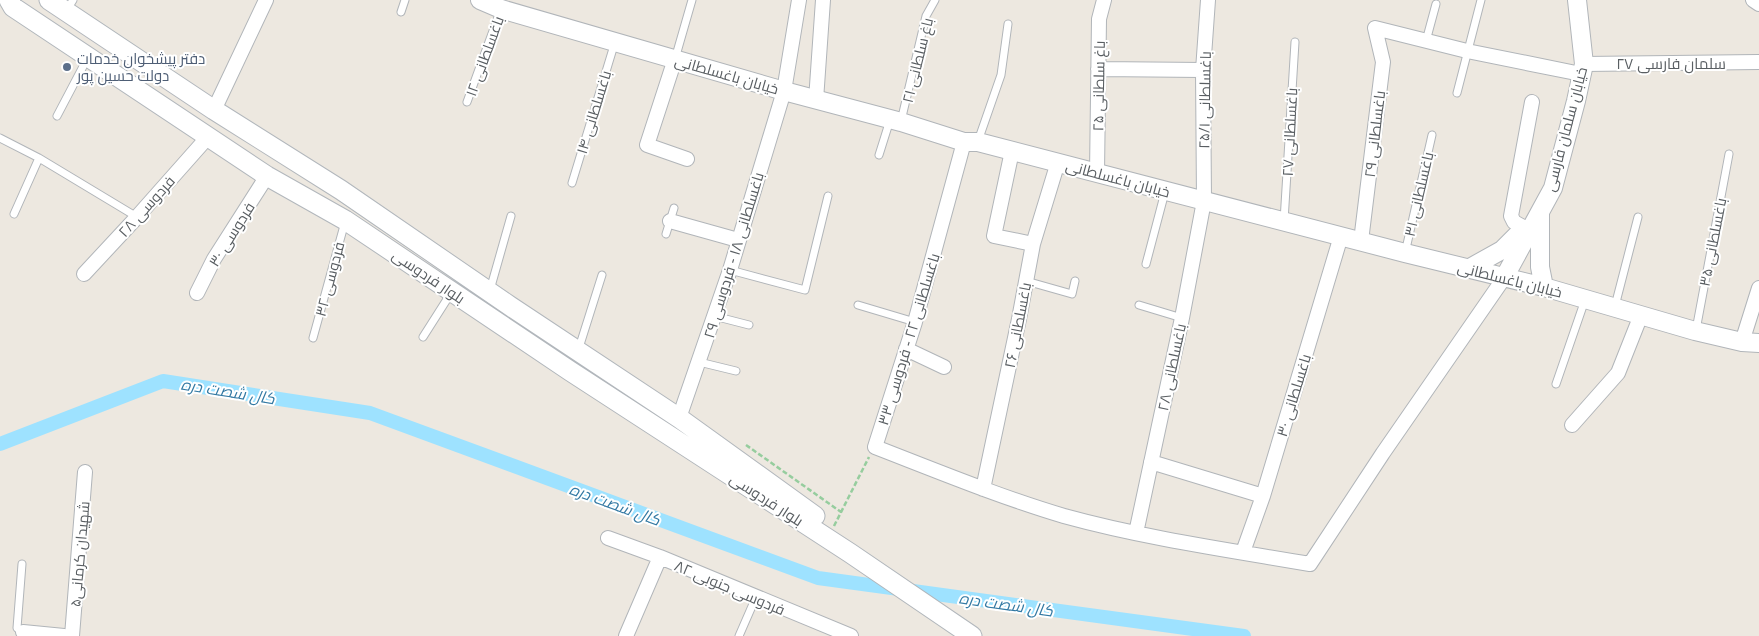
<svg xmlns="http://www.w3.org/2000/svg" width="1759" height="636" viewBox="0 0 1759 636" font-family="'Open Sans',Cairo,sans-serif">
<style>
.lines{fill:none;stroke-linecap:round;stroke-linejoin:round}
.canal{stroke:#9ee2ff;stroke-width:14}
.service-casing{stroke:#b1b5b9;stroke-width:9}
.minor-casing{stroke:#b1b5b9;stroke-width:16}
.tertiary-casing{stroke:#b1b5b9;stroke-width:20}
.secondary-casing{stroke:#b2b7bc;stroke-width:21}
.path{stroke:#96cd9e;stroke-width:2.5;stroke-dasharray:5 2.5;stroke-linecap:butt}
.service{stroke:#fff;stroke-width:7}
.minor{stroke:#fff;stroke-width:14}
.tertiary{stroke:#fff;stroke-width:18}
.secondary{stroke:#fff;stroke-width:19}
.service-dot{fill:#5c6f8a;stroke:#fff;stroke-width:2}
.labels{text-anchor:middle;dominant-baseline:central;stroke-width:4;stroke-linejoin:round;paint-order:stroke}
.street-label{font-size:15px;fill:#595e62;stroke:#fff}
.service-label{font-size:15px;fill:#4e5e75;stroke:#fff;text-anchor:start}
.water-label{font-size:16px;font-style:italic;fill:#3379a3;stroke:#fff}
</style>
<rect width="100%" height="100%" fill="#ede8e0"/>
<g class="lines">
<path class="canal" d="M0 444 163 381 370 413 818 578 1244 636"/>
<g class="service-casing">
<path id="service" d="M66 11 73 0
M401 12 405 0
M1426 41 1436 4
M675 59 692 0
M1457 93 1481 0
M467 102 501 9
M57 116 88 57
M901 121 926 16 935 0
M0 138 39 158 137 217
M978 141 1001 75 1008 24
M879 155 890 120
M572 183 615 42
M14 214 39 158
M1284 221 1295 42
M666 234 674 208
M1405 253 1432 135
M1146 264 1165 192
M730 270 805 290 828 196
M1026 281 1072 294 1075 281
M490 290 511 216
M858 305 915 322
M1139 305 1182 318
M1615 306 1638 217
M714 316 749 325
M1696 330 1729 154
M423 337 451 293
M313 338 345 222
M578 351 602 275
M699 362 736 371
M1556 384 1585 300
M22 564 17 628 23 633
M739 636 756 597"/>
</g>
<g class="minor-casing">
<path id="minor" d="M1753 0 1759 4
M675 59 647 145 687 159
M1584 64 1759 62
M1098 69 1203 70
M816 100 823 0
M214 110 266 0
M964 142 915 322 875 447C937 471 1000 497 1064 516 1144 538 1228 550 1310 564L1383 453 1504 278
M1012 151 994 236 1033 244
M1097 173 1099 19 1104 0
M670 221 738 240
M1525 228 1514 222 1511 216 1532 102
M1361 241 1383 62 1375 28 1467 51 1581 74
M84 274 137 217 207 138
M197 293 214 259 267 176
M1742 342 1759 288
M906 349 944 367
M679 418 730 270 784 91 799 0
M1572 425 1618 373 1641 315
M1151 462 1263 496
M983 489 1019 319 1033 244 1058 162
M1136 533 1182 318 1204 201 1203 70 1208 0
M608 538 660 557 851 636
M1243 552 1263 496 1341 236
M23 632 64 636
M72 636 85 472
M626 636 660 557"/>
</g>
<g class="tertiary-casing">
<path id="tertiary" d="M480 0 501 9 784 91 901 122 964 142H978L1405 253 1544 287 1695 331 1742 342 1759 343
M1540 213V267L1544 287
M1468 269 1502 250 1523 229
M1504 278 1553 188 1576 101 1584 64 1577 0"/>
</g>
<g class="secondary-casing">
<path id="secondary" d="M9 0 13 7 267 176 345 220 570 371 850 553 972 636
M49 0 214 110 341 190 510 306 679 418 815 516"/>
</g>
<path class="path" d="M746 445 841 512
M834 526 869 457"/>
<use href="#service" class="service"/>
<use href="#minor" class="minor"/>
<use href="#tertiary" class="tertiary"/>
<use href="#secondary" class="secondary"/>
</g>
<circle class="service-dot" cx="67" cy="67" r="5"/>
<g class="labels">
<g class="street-label">
<text transform="translate(484 56) rotate(-70)">باغسلطانی ۱۲</text>
<text transform="translate(917 60) rotate(-76)">باغ سلطانی ۲۱</text>
<text x="1671" y="63">سلمان فارسی ۲۷</text>
<text transform="translate(727 74) rotate(16)">خیابان باغسلطانی</text>
<text transform="translate(1098 86) rotate(-89)">باغ سلطانی ۲۵</text>
<text transform="translate(1204 100) rotate(-89)">باغسلطانی ۲۵/۱</text>
<text transform="translate(593 112) rotate(-73)">باغسلطانی ۱۴</text>
<text transform="translate(1565 129) rotate(-75)">خیابان سلمان فارسی</text>
<text transform="translate(1289 132) rotate(-87)">باغسلطانی ۲۷</text>
<text transform="translate(1374 134) rotate(-83)">باغسلطانی ۲۹</text>
<text transform="translate(1118 178) rotate(15)">خیابان باغسلطانی</text>
<text transform="translate(1418 194) rotate(-77)">باغسلطانی ۳۱</text>
<text transform="translate(146 206) rotate(-48)">فردوسی ۲۸</text>
<text transform="translate(231 234) rotate(-58)">فردوسی ۳۰</text>
<text transform="translate(1712 242) rotate(-79)">باغسلطانی ۳۵</text>
<text transform="translate(733 255) rotate(-73)">باغسلطانی ۱۸ - فردوسی ۲۹</text>
<text transform="translate(429 276) rotate(34)">بلوار فردوسی</text>
<text transform="translate(329 279) rotate(-75)">فردوسی ۳۲</text>
<text transform="translate(1510 279) rotate(14)">خیابان باغسلطانی</text>
<text transform="translate(1017 325) rotate(-79)">باغسلطانی ۲۶</text>
<text transform="translate(908 339) rotate(-73)">باغسلطانی ۲۲ - فردوسی ۳۳</text>
<text transform="translate(1171 367) rotate(-78)">باغسلطانی ۲۸</text>
<text transform="translate(1293 395) rotate(-73)">باغسلطانی ۳۰</text>
<text transform="translate(767 499) rotate(33)">بلوار فردوسی</text>
<text transform="translate(79 554) rotate(-85)">شهیدان کرمانی۵</text>
<text transform="translate(730 587) rotate(23)">فردوسی جنوبی ۸۲</text>
</g>
<g class="service-label">
<text x="77" y="58">دفتر پیشخوان خدمات<tspan x="77" dy="17">دولت حسین پور</tspan></text>
</g>
<g class="water-label">
<text transform="translate(228 391) rotate(9)">کال شصت دره</text>
<text transform="translate(615 504) rotate(20)">کال شصت دره</text>
<text transform="translate(1006 604) rotate(8)">کال شصت دره</text>
</g>
</g>
</svg>
